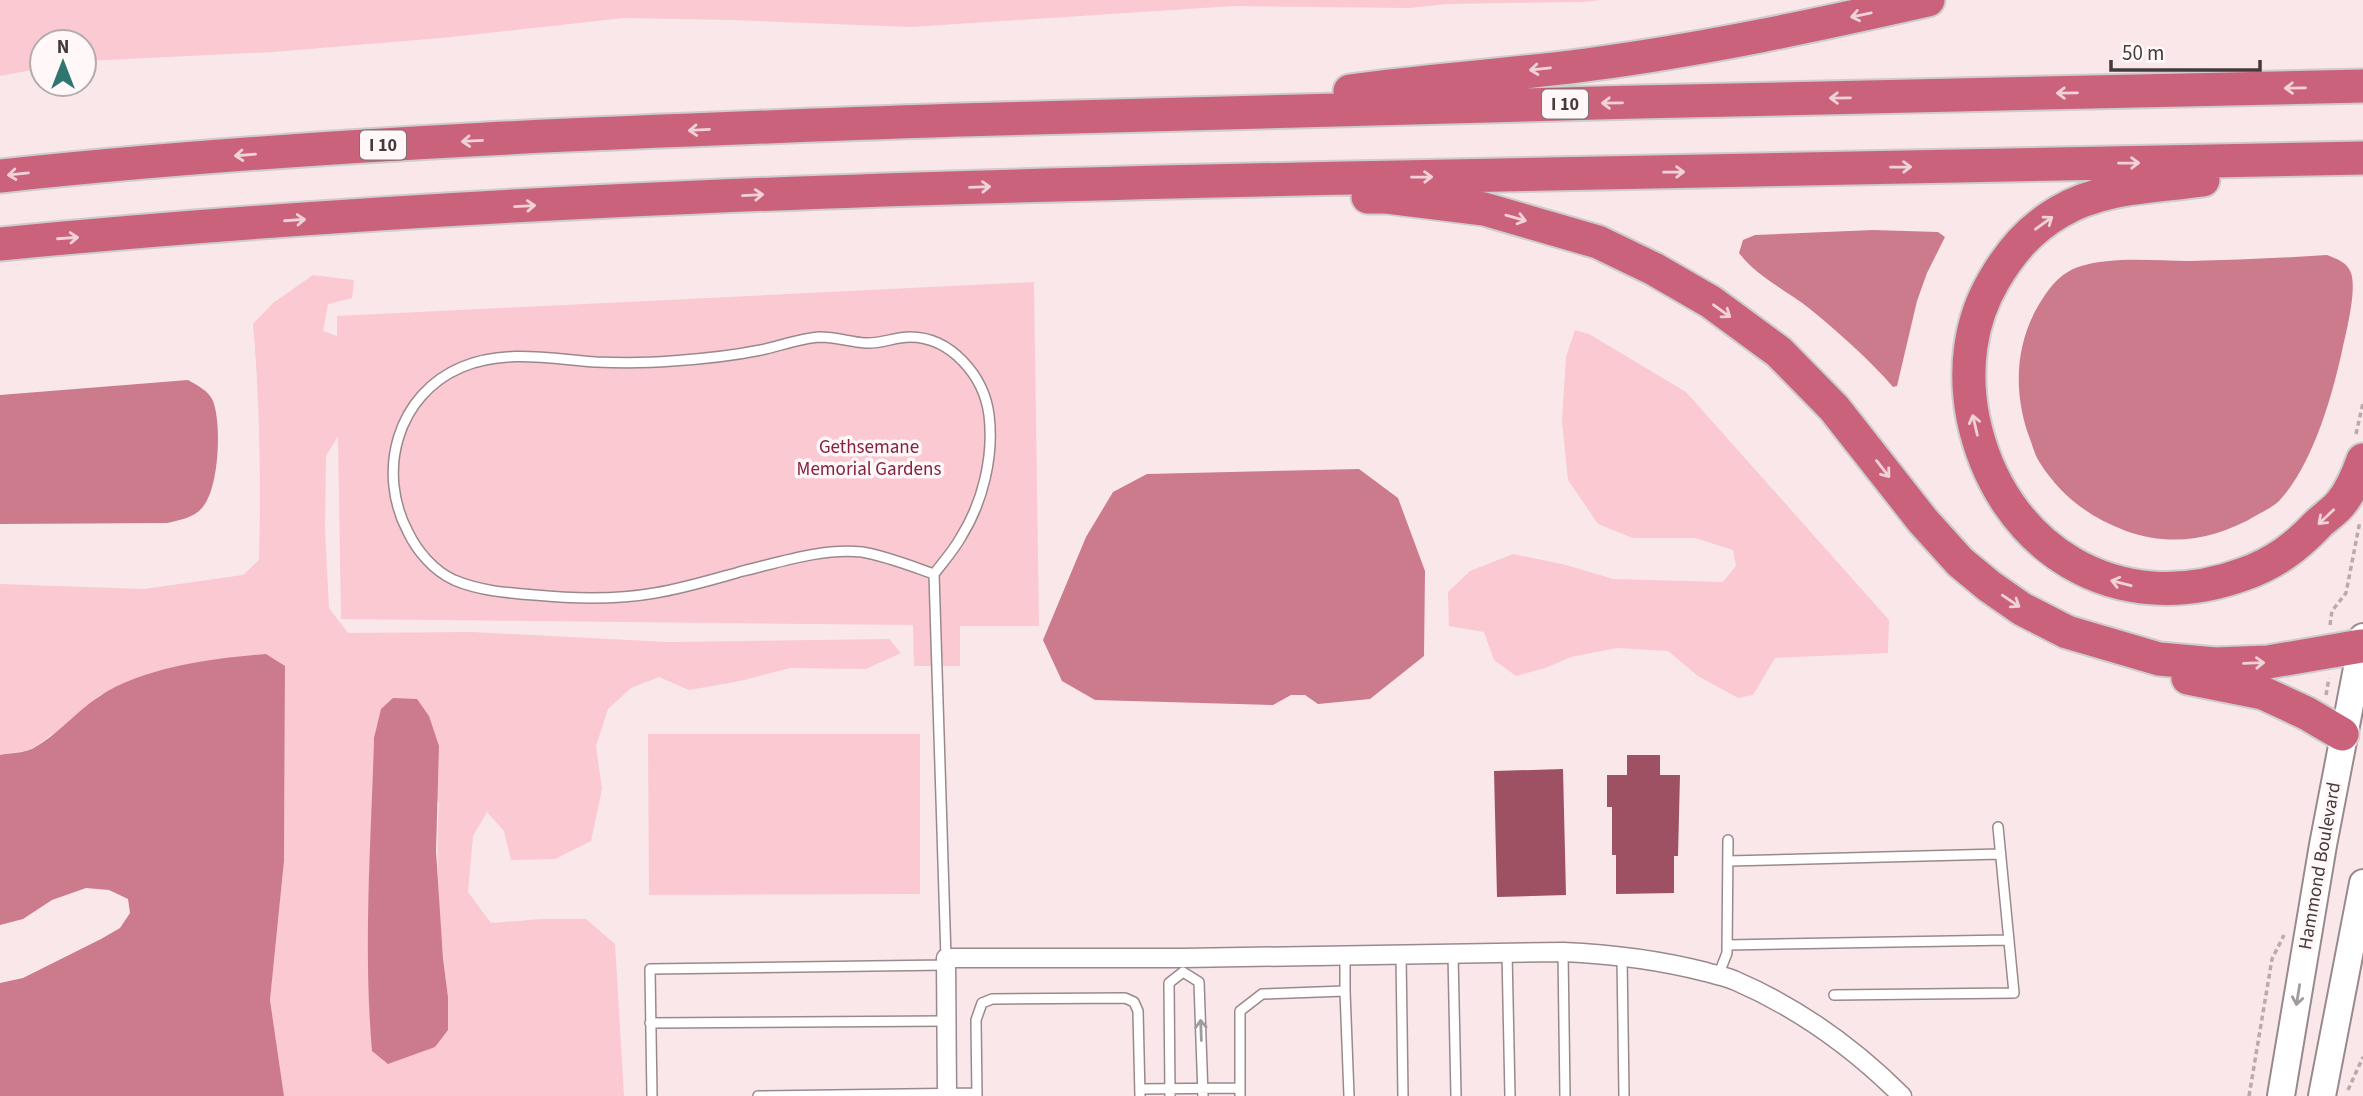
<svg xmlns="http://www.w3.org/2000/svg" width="2363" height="1096" viewBox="0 0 2363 1096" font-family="'Source Sans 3',sans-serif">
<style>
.green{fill:#fac9d2;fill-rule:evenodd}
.water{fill:#cc7b8c}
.building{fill:#9e5163}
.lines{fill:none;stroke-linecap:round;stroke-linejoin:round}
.lane-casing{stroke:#9a898c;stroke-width:12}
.street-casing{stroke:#9a898c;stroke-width:21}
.secondary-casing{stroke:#9a898c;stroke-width:30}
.highway-casing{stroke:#cecccc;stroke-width:37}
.path{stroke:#b9aaac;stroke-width:3.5;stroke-dasharray:5 3.5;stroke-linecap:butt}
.lane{stroke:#fff;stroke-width:9}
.street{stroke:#fff;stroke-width:18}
.secondary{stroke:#fff;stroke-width:26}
.highway{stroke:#ca627b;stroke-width:33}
.oneway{stroke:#f2d2d9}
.oneway2{stroke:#a09c9d}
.labels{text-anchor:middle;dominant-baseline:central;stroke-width:7;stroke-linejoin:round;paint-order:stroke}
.shield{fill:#fff7f8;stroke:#7b7374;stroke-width:2}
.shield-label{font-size:18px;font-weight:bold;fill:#423a3b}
.park-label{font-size:19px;fill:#842240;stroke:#fff7f8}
.street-label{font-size:19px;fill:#423a3b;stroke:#fff7f8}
</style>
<rect width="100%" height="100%" fill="#fae7ea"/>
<path class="green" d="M0 0H1600L1582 2 1447 4 1409 8 1233 6 911 27 731 20 624 18 452 37 273 52 84 61V42H42V68L0 76Z
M313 275 354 280 352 298 328 304 323 331 337 336V316L1034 282 1039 626H960V666H914L913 625 341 619 338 436 326 456 325 530 329 608 348 633 472 632 668 642 889 639 901 653 866 669 790 668 740 681 689 690 659 677 631 688 608 709 596 746 602 789 591 841 555 859 511 860 504 831 487 812 473 836 468 892 491 923 541 919H586L615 944 624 1096H284L270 1000 284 861 285 666 100 695 67 724 30 750 0 755V584L144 589 243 575 259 560C261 481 260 403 253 324L273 303ZM374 738 439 803C435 867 440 933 448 997L405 1056 388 1063 368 926Z
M1575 330 1589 334 1686 392 1889 620 1888 653 1775 658 1753 695 1738 698 1698 676 1668 651 1617 648 1571 657 1545 668 1516 676 1494 660 1484 632 1449 626 1448 592 1470 571 1513 554 1566 565 1613 579 1723 582 1736 566 1733 550 1695 538H1633L1598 524 1568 480 1562 421 1566 357Z
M648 734H920V894L649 895Z"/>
<path class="water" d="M1873 230 1938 232 1945 237 1927 273 1917 301 1897 386 1893 387C1870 360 1838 332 1810 309 1786 290 1757 277 1739 253L1743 240 1755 235Z
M2327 255C2337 259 2347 262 2351 273 2357 290 2346 333 2342 351 2332 397 2312 466 2279 501 2273 507 2264 511 2257 515 2215 540 2171 547 2126 531 2089 517 2061 496 2040 463 2035 456 2033 447 2030 439 2012 391 2015 340 2043 298 2051 285 2063 272 2078 267 2113 256 2154 261 2189 261 2235 260 2281 258 2327 255Z
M188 380C197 385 209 391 213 401 222 424 219 490 202 508 193 518 180 520 167 523L0 524V395Z
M1359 469 1398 498 1425 571 1424 656 1370 699 1318 704 1305 695H1291L1273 705 1095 700 1062 681 1043 640 1086 537 1113 492 1147 474Z
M266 654 285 666 284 861 270 1000 284 1096H0V983L23 978 101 939 120 928 130 913 128 899 109 890 86 888 52 900 23 919 0 925V755C10 753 23 753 32 749 58 735 76 711 100 696 143 667 216 658 266 654Z
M393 698 417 699 429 716 439 746 436 851 443 958 448 997V1030L435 1047 388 1064 372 1051C363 947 371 843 374 738L381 709Z"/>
<path class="building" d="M1627 755H1660V775H1680L1678 856H1674V893L1616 894V855H1612V807H1607V775H1627Z
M1563 769 1566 895 1497 897 1494 771Z"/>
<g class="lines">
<g class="lane-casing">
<path id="lane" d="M934 574C911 566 886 556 862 552 822 548 781 562 743 571 714 579 685 588 655 593 615 600 575 599 535 595 508 593 480 591 454 580 434 571 417 551 408 532 376 472 397 394 462 367 505 349 552 359 596 362 621 363 647 363 672 361 702 359 731 356 761 350 780 346 801 338 820 337 836 337 850 342 865 343 881 344 895 337 910 337 951 337 984 376 989 415 994 456 983 502 961 537 954 550 943 562 934 574L946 958
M1728 861 2000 854
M1727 945 2009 940
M1563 952 1565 1096
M1507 953 1510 1096
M1453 954 1456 1096
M1401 955 1403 1096
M1622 956 1624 1096
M1183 972 1199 982 1203 1096
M1718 976 1727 953 1728 840
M1345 991 1349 1096
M1834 995 2014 993 1998 827
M650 1023 946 1021
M1140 1089 1240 1088
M652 1096 650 969 946 965
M758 1096 977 1093
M977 1096 976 1020 982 1003 992 999 1125 998 1134 1002 1138 1011 1140 1096
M1170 1096 1169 983 1183 972
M1240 1096V1011L1262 994 1345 991V956"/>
</g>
<g class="street-casing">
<path id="street" d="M947 1096 946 958H1183L1563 952C1611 954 1659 960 1706 972 1716 975 1727 977 1736 981 1798 1008 1855 1049 1902 1096"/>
</g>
<g class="secondary-casing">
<path id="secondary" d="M2281 1096 2323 845 2363 637
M2322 1096 2363 883"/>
</g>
<g class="highway-casing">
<path id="highway" d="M1350 91C1431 80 1512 75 1593 64 1706 49 1817 25 1928 0
M0 176C319 142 641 131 961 120 1428 105 1896 97 2363 86
M2203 180C2154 187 2103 186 2059 212 2030 229 2011 251 1994 280 1969 322 1964 371 1973 418 2000 549 2117 621 2244 574 2275 563 2296 547 2318 524 2325 517 2335 511 2341 503 2351 491 2358 474 2363 460
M1368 197H1387L1484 209 1598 242 1654 269 1711 302 1779 352 1834 408 1923 521 1960 562 1989 586 2022 609 2067 632 2159 659 2215 664 2268 662 2361 646
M0 244C465 199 933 186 1400 177 1721 171 2042 165 2363 158
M2188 678 2263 693 2306 713 2342 734"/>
</g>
<path class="path" d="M2356 434 2363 403
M2330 625 2332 611 2346 593 2360 521
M2326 695 2329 678
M2348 1090 2363 1057
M2249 1096 2272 959 2284 935"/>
<use href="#lane" class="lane"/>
<use href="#street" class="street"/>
<use href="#secondary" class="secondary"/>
<use href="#highway" class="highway"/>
</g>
<defs><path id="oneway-shaft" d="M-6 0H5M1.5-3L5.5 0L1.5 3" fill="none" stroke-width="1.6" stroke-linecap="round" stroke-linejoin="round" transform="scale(1.75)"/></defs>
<g class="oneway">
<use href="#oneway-shaft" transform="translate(1861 15) rotate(168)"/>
<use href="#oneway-shaft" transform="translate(1540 69) rotate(174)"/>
<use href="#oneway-shaft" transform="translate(2295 88) rotate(179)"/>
<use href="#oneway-shaft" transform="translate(2067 93) rotate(179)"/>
<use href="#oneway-shaft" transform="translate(1840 98) rotate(179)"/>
<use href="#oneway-shaft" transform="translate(1612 103) rotate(179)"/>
<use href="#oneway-shaft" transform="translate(699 130) rotate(177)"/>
<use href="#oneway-shaft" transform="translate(472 141) rotate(177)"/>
<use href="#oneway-shaft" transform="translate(245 155) rotate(175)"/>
<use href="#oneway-shaft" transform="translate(2129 163) rotate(-1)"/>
<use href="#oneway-shaft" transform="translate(1901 167) rotate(-1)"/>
<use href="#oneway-shaft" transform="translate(1674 172) rotate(-1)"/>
<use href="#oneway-shaft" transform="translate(18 174) rotate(174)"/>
<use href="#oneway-shaft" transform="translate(1422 177) rotate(-1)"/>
<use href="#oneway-shaft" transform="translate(980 187) rotate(-2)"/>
<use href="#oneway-shaft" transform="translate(753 195) rotate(-3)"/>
<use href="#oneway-shaft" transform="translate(525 206) rotate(-3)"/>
<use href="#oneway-shaft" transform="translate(1516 218) rotate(16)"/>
<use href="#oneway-shaft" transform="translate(295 220) rotate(-4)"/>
<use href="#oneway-shaft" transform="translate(2044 223) rotate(-36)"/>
<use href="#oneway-shaft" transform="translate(68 238) rotate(-4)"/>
<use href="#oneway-shaft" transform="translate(1722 311) rotate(36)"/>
<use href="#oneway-shaft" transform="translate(1975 425) rotate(-103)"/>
<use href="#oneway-shaft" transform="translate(1883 469) rotate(52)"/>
<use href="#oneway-shaft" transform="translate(2326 517) rotate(137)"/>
<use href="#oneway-shaft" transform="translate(2121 583) rotate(-166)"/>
<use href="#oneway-shaft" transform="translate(2011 601) rotate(34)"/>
<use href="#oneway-shaft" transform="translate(2254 663) rotate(-2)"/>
</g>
<g class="oneway2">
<use href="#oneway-shaft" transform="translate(2298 995) rotate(99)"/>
<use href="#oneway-shaft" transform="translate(1201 1030) rotate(-92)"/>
</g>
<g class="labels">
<g class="shield">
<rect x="1542" y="89.5" width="46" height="29" rx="5"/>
<rect x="360" y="130.5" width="46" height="29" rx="5"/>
</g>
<g class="shield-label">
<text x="1565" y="104">I 10</text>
<text x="383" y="145">I 10</text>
</g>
<g class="park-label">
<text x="869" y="447">Gethsemane<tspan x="869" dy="22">Memorial Gardens</tspan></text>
</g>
<g class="street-label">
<text transform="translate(2320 866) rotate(-80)">Hammond Boulevard</text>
</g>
</g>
<g transform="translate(63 63)"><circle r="33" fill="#fff7f8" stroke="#b3abac" stroke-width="2"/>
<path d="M0-5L12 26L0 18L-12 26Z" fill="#2e766f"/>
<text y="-10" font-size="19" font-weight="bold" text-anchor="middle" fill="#423a3b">N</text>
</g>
<path d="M2111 60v10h149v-10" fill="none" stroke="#423a3b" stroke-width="3.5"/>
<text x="2122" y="60" font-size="21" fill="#423a3b" stroke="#fff7f8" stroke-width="5" paint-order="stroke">50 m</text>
</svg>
